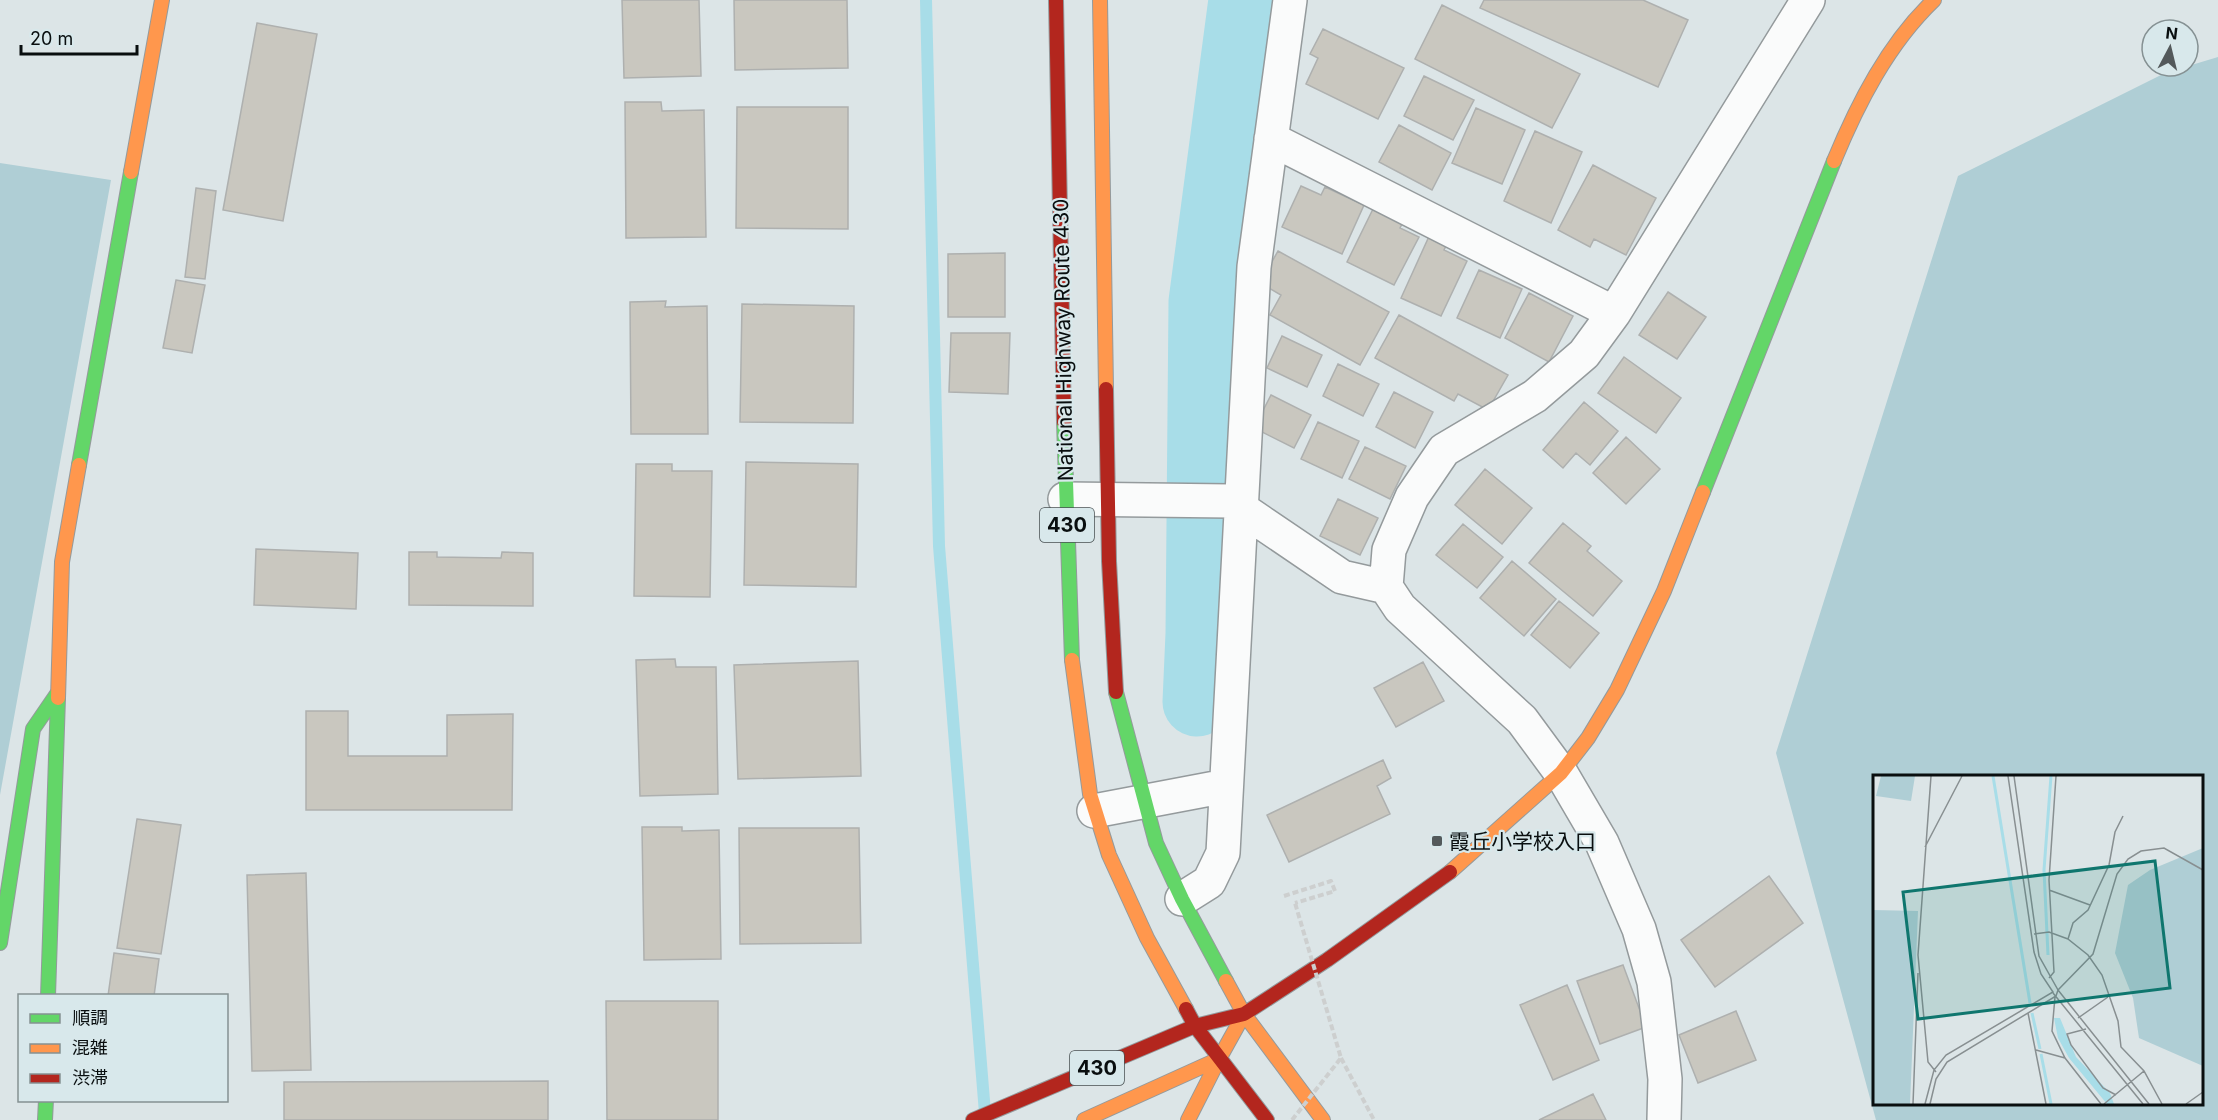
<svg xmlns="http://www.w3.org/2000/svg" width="2218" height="1120" viewBox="0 0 2218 1120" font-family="Inter,'Noto Sans JP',sans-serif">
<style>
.green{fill:#afced5;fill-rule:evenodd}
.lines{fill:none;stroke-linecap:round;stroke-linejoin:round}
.stream{stroke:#a8dde8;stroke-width:12}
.river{stroke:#a8dde8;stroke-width:69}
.building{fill:#c9c7bf;stroke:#aeb0af;stroke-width:1.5}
.street-casing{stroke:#949a9c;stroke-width:36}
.fast-casing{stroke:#949a9c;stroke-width:16}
.slow-casing{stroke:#949a9c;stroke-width:16}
.jam-casing{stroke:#949a9c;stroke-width:16}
.path{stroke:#cdcfcf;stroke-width:4;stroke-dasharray:6 3;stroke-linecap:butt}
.street{stroke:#fafbfb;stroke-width:33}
.fast{stroke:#63d668;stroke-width:14}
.slow{stroke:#ff974d;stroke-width:14}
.jam{stroke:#b3261e;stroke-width:14}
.path-bridge{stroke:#cdcfcf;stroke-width:4;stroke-dasharray:6 3;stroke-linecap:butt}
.poi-dot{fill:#53595b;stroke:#d8e8eb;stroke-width:2}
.labels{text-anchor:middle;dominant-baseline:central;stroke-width:4.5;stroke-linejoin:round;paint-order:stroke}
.shield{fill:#d8e8eb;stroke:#474f51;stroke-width:1.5}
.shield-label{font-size:20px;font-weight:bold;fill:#090e0f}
.street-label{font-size:21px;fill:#090e0f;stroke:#d8e8eb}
.poi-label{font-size:21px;fill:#090e0f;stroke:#d8e8eb;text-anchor:start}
.inset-river{fill:none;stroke:#a8dde8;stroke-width:3}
.inset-road{fill:none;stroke:#888f91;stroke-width:1.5}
.view{fill:#0f766e;fill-opacity:0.15;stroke:#0f766e;stroke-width:3}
.inset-edge{fill:none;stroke:#090e0f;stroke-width:3}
</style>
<rect width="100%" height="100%" fill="#dce5e7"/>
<path class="green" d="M2218 57V1120H1876L1776 753 1958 176 2165 73ZM1874 776H2202V1104H1874Z
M0 163 111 180 0 795Z"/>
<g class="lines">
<path class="stream" d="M926 0 939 546 985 1113"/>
<path class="river" d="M1197 702 1200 634 1203 302 1243 0"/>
</g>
<path class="building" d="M622 0H699L701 76 624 78Z
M734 0H847L848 68 735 70Z
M1484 0H1643L1688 20 1658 87 1480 8Z
M1442 5 1580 74 1552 128 1415 59Z
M257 23 317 34 283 221 223 210Z
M1323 29 1404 68 1378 119 1306 84 1318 58 1310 54Z
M1424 76 1474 100 1453 140 1404 116Z
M625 102H661L662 111 704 110 706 237 626 238Z
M737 107H848V229L736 228Z
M1476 108 1525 130 1502 184 1452 163Z
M1399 125 1451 153 1432 190 1379 162Z
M1535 131 1582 152 1551 223 1504 201Z
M1593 165 1656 198 1626 255 1594 239 1590 247 1558 230Z
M1301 186 1321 195 1325 187 1364 205 1342 254 1282 227Z
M196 188 216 191 205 279 185 277Z
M1374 207 1403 222 1400 228 1419 237 1394 285 1347 262Z
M1431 232 1449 240 1444 250 1467 261 1441 316 1401 298Z
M1278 251 1389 312 1360 365 1270 315 1281 295 1260 283Z
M1005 253V317H948V254Z
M1479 270 1522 289 1500 338 1457 318Z
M176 280 205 285 192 353 163 348Z
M1668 292 1706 317 1677 359 1639 335Z
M1529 293 1573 316 1549 362 1505 338Z
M666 301 665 307 707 306 708 434H631L630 302Z
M742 304 854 306 853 423 740 422Z
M1399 315 1508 375 1488 410 1458 394 1454 401 1375 358Z
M951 333H1010L1008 394 949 392Z
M1282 336 1322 355 1307 387 1267 368Z
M1624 357 1681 398 1656 433 1598 393Z
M1338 364 1379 384 1363 416 1323 396Z
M1394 392 1433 412 1415 448 1376 427Z
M1271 395 1311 415 1294 448 1254 428Z
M1584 402 1618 431 1590 465 1576 453 1563 468 1543 450Z
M1318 422 1359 441 1342 478 1301 459Z
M1626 437 1660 469 1626 504 1593 473Z
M1365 447 1406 466 1390 499 1349 479Z
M746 462 858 464 856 587 744 585Z
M636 464H672V471H712L710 597 634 596Z
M1485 469 1532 508 1502 544 1455 505Z
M1338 499 1378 518 1360 555 1320 536Z
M1563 523 1591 546 1587 551 1622 581 1593 616 1529 563Z
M1463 524 1503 557 1477 588 1436 555Z
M256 549 358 553 356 609 254 605Z
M409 552H437V557L501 558 502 552 533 553V606L409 605Z
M1512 561 1556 599 1524 636 1480 598Z
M1559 601 1599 633 1570 668 1531 635Z
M675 659 676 667H716L718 794 640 796 636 660Z
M858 661 861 776 738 779 734 665Z
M1423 662 1444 701 1396 727 1374 688Z
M306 711H348V756H447V715L513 714 512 810H306Z
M1383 760 1391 778 1377 786 1390 814 1289 862 1267 815Z
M137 819 181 825 161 954 117 948Z
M642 827H682V831L719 830 721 959 644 960Z
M739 828H859L861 943 740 944Z
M306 873 311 1070 252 1071 247 875Z
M1769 876 1803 923 1715 987 1681 940Z
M114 953 159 959 154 996H108Z
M1623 965 1646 1027 1600 1044 1577 981Z
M1567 985 1599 1060 1553 1080 1520 1005Z
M606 1001H718V1120H607Z
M1736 1011 1756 1060 1698 1083 1679 1035Z
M548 1081V1120H284V1082Z
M1593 1094 1606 1120H1539Z"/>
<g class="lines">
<g class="street-casing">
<path id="street" d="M1271 139 1614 313
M1065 499 1230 501 1342 577 1386 587
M1094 811 1226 786
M1182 899 1209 882 1223 853 1254 267 1290 0
M1664 1120 1665 1079 1654 982 1639 929 1602 843 1561 773 1522 720 1400 608 1386 587 1389 550 1412 497 1444 450 1535 396 1584 354 1614 313 1808 0"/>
</g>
<g class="fast-casing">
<path id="fast" d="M1064 422 1072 660
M79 465 131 172
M1703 492 1834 161
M1116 692 1156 843 1182 899 1226 981
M0 943 33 729 57 694
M48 996 58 698
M45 1120 46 1100"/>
</g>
<g class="slow-casing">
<path id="slow" d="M1100 0 1106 389
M1834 161C1858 103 1888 44 1934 0
M131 172 162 0
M1072 660 1090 794 1109 855 1147 938 1186 1009
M58 698 62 562 79 465
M1450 872 1561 773 1588 738 1617 690 1664 591 1703 492
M1244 1014 1323 1120
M1084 1120 1219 1059 1244 1014 1226 981
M1188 1120 1219 1059"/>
</g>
<g class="jam-casing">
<path id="jam" d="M1056 0 1064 422
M1106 389 1109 561 1116 692
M973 1120 1195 1026 1186 1009
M1267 1120 1195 1026 1244 1014 1327 960 1450 872"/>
</g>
<path class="path" d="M1284 896 1331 881 1335 891 1295 903
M1341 1058 1374 1120"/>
<use href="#street" class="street"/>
<use href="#fast" class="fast"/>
<use href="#slow" class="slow"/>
<use href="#jam" class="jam"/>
<path class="path-bridge" d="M1292 1120 1341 1058 1295 903"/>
</g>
<rect class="poi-dot" x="1431" y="835" width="12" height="12" rx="3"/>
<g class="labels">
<g class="shield">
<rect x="1040" y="508" width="54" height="34" rx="4.5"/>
<rect x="1070" y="1051" width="54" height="34" rx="4.5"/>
</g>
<g class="shield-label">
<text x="1067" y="525">430</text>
<text x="1097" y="1068">430</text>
</g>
<g class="street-label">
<text transform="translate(1063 340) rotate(-91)">National Highway Route 430</text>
</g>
<g class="poi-label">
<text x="1449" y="841">霞丘小学校入口</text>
</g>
</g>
<g transform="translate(1873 775)">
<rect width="330" height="330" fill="#dce5e7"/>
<path d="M8 1H42L38 26 3 21ZM330 73V291L266 263 260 223 242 178 255 110 277 95ZM0 135 45 136 37 329H0Z" fill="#afced5"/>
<path d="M181 243H187L203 282 237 318 241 329H234L196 283 185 263Z" fill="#a8dde8"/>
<path class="inset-river" d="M120 1 157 228M175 180 171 95 178 1M159 238 167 274M168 279 178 329"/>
<path class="inset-road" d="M58 1 45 180 55 287 63 297M250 41 242 57 236 90 215 135 200 148 195 164 215 180 229 200 245 246 248 272 271 296 289 329M52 72 89 1M176 115 217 130M161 159 176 157 195 164M176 203 181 197 176 105 183 1M185 215 220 179 244 99 255 84 268 76 291 73 330 95M185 215 276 329M180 218 270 329M182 222 179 256 192 283 228 329M155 238 173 329M205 243 235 222M213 254 194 259 198 270 230 313 243 320M163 275 192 283M40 329 45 198M52 329 61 295 73 280 180 217 168 199 161 177 135 1M57 329 63 304 74 287 183 221 185 215 166 181 141 1M231 329 271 296M313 329 330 317"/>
<path class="view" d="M282 86 297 213 45 244 30 117Z"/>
<rect width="330" height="330" class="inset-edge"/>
</g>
<rect x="18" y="994" width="210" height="108" fill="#d8e8eb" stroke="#859193" stroke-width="1.5"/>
<rect x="30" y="1014" width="30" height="9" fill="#63d668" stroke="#859193" stroke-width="1.5"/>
<text x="72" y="1024" font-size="18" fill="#090e0f">順調</text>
<rect x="30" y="1044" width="30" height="9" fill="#ff974d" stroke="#859193" stroke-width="1.5"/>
<text x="72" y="1054" font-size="18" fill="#090e0f">混雑</text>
<rect x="30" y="1074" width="30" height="9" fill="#b3261e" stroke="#859193" stroke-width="1.5"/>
<text x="72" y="1084" font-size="18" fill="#090e0f">渋滞</text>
<g transform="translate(2170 48) rotate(7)"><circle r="28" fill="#d8e8eb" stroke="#859193" stroke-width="1.5"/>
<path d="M0-4.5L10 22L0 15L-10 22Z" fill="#53595b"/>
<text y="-9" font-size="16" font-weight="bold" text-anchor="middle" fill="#090e0f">N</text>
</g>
<path d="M21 45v9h116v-9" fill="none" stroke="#090e0f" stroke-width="3"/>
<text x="30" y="45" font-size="18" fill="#090e0f" stroke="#d8e8eb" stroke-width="4.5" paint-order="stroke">20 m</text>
</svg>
